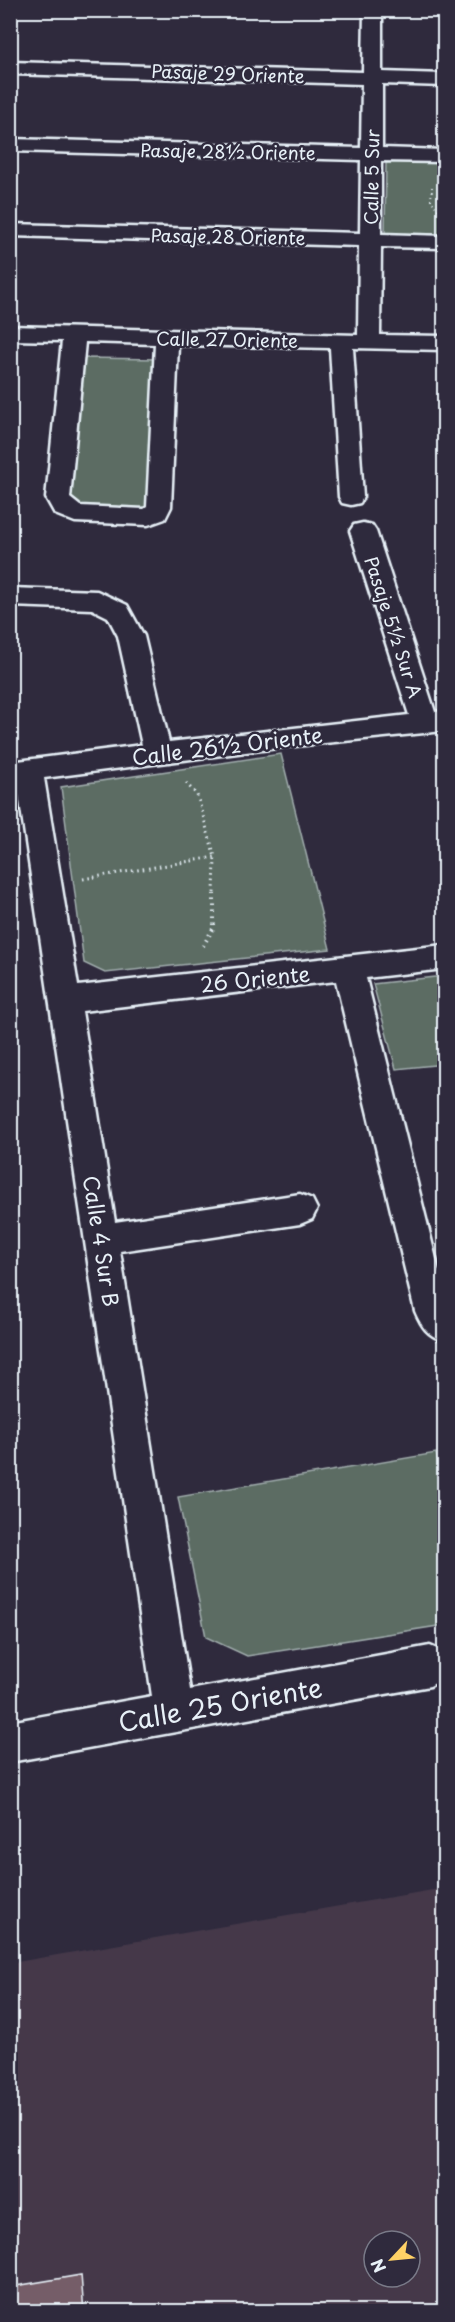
<svg xmlns="http://www.w3.org/2000/svg" width="455" height="2322" viewBox="0 0 455 2322" font-family="'Playpen Sans',sans-serif">
<style>
.built{fill:#44394a;fill-rule:evenodd}
.green{fill:#5b6c64;stroke:#a2aeae;stroke-width:1.5}
.building{fill:#755d68;stroke:#e8f1f8;stroke-width:1.5}
.lines{fill:none;stroke-linecap:round;stroke-linejoin:round}
.street-casing{stroke:#e8f1f8;stroke-width:5}
.path-far2{stroke:#e8f1f8;stroke-width:2;stroke-dasharray:1 3;stroke-linecap:butt}
.path-far1{stroke:#e8f1f8;stroke-width:3;stroke-dasharray:1.5 4;stroke-linecap:butt}
.path{stroke:#e8f1f8;stroke-width:4;stroke-dasharray:1.5 4.5;stroke-linecap:butt}
.street{fill:#2f2a3d;fill-rule:evenodd}
.labels{text-anchor:middle;dominant-baseline:central;stroke-width:5;stroke-linejoin:round;paint-order:stroke}
.far-street-label{font-size:18px;fill:#e8f1f8;stroke:#2f2a3d}
.street-label{font-size:21px;fill:#e8f1f8;stroke:#2f2a3d}
.near-street-label{font-size:26px;fill:#e8f1f8;stroke:#2f2a3d}
</style>
<rect width="100%" height="100%" fill="#2f2a3d"/>
<filter id="ink" filterUnits="userSpaceOnUse"><feTurbulence type="fractalNoise" baseFrequency=".0167" numOctaves="2"/><feDisplacementMap in="SourceGraphic" scale="12" xChannelSelector="R" yChannelSelector="G"/><feConvolveMatrix kernelMatrix="1 2 1 2 8 2 1 2 1" color-interpolation-filters="sRGB"/></filter>
<g filter="url(#ink)">
<path class="built" d="M444 1888V2311L11 2312V1963ZM374 2241H410V2277H374Z"/>
<path class="green" d="M386 161 444 162V234H385Z
M84 358 159 359 150 515 65 513Z
M281 754 330 949 105 973 84 963 61 787Z
M444 976V1064L396 1069 373 984Z
M436 1453 444 1487V1625L247 1656 206 1637 178 1497Z"/>
<path class="building" d="M81 2275 84 2312H10V2287Z"/>
<g class="lines">
<g class="street-casing">
<path id="street" d="M364 10H382V72L444 74V86L382 84V148L444 150V162L381 161V234L444 236V248L381 247 380 335 444 336V350L353 348 363 497 360 503 351 505 342 503 339 497 330 348 178 345 171 507 165 519 148 525 75 522 55 514 46 498 62 341 10 340V326L358 335 359 246 10 236V224L360 233 361 160 10 151V139L361 148 362 84 10 74V62L363 72ZM85 342 155 344 147 507 144 509 80 506 70 498Z
M363 523 372 525 376 531 435 712 444 711V731L285 747 44 778 78 986 444 945V969L366 978 444 1291V1341C427 1335 422 1327 415 1311L336 981 82 1011 115 1222 300 1194 312 1199 317 1209 312 1219 300 1224 120 1251 190 1690 430 1646 444 1652V1678L430 1686 10 1762V1722L152 1696 17 781 10 782V762L142 745 118 636 108 617 92 609 10 606V588L97 591 127 605 144 636 169 742 409 715 350 531 354 525Z"/>
</g>
<path class="path-far2" d="M432 187 431 200 439 211"/>
<path class="path-far1" d="M186 783 197 795 215 857 214 895
M83 879 215 857"/>
<path class="path" d="M203 946 214 927V894"/>
<use href="#street" class="street"/>
</g>
</g>
<g class="labels">
<g class="far-street-label">
<text transform="translate(228 73) rotate(2)">Pasaje 29 Oriente</text>
<text transform="translate(228 151) rotate(1)">Pasaje 28½ Oriente</text>
<text transform="translate(371 177) rotate(-89)">Calle 5 Sur</text>
<text transform="translate(228 236) rotate(1)">Pasaje 28 Oriente</text>
<text transform="translate(227 339) rotate(1)">Calle 27 Oriente</text>
<text transform="translate(394 627) rotate(72)">Pasaje 5½ Sur A</text>
</g>
<g class="street-label">
<text transform="translate(227 745) rotate(-7)">Calle 26½ Oriente</text>
<text transform="translate(255 978) rotate(-6)">26 Oriente</text>
<text transform="translate(102 1241) rotate(81)">Calle 4 Sur B</text>
</g>
<g class="near-street-label">
<text transform="translate(220 1704) rotate(-10)">Calle 25 Oriente</text>
</g>
</g>
<rect width="455" height="2322" fill="none" stroke="#2f2a3d" stroke-width="36"/>
<rect x="18" y="18" width="419" height="2286" fill="none" stroke="#e8f1f8" stroke-width="2" filter="url(#ink)"/>
<g transform="translate(392 2259) rotate(244)"><circle r="28" fill="#2f2a3d" stroke="#797a88" stroke-width="1.5"/>
<path d="M0-4.5L10 22L0 15L-10 22Z" fill="#ffd166"/>
<text y="-9" font-size="16" font-weight="bold" text-anchor="middle" fill="#e8f1f8">N</text>
</g>
</svg>
